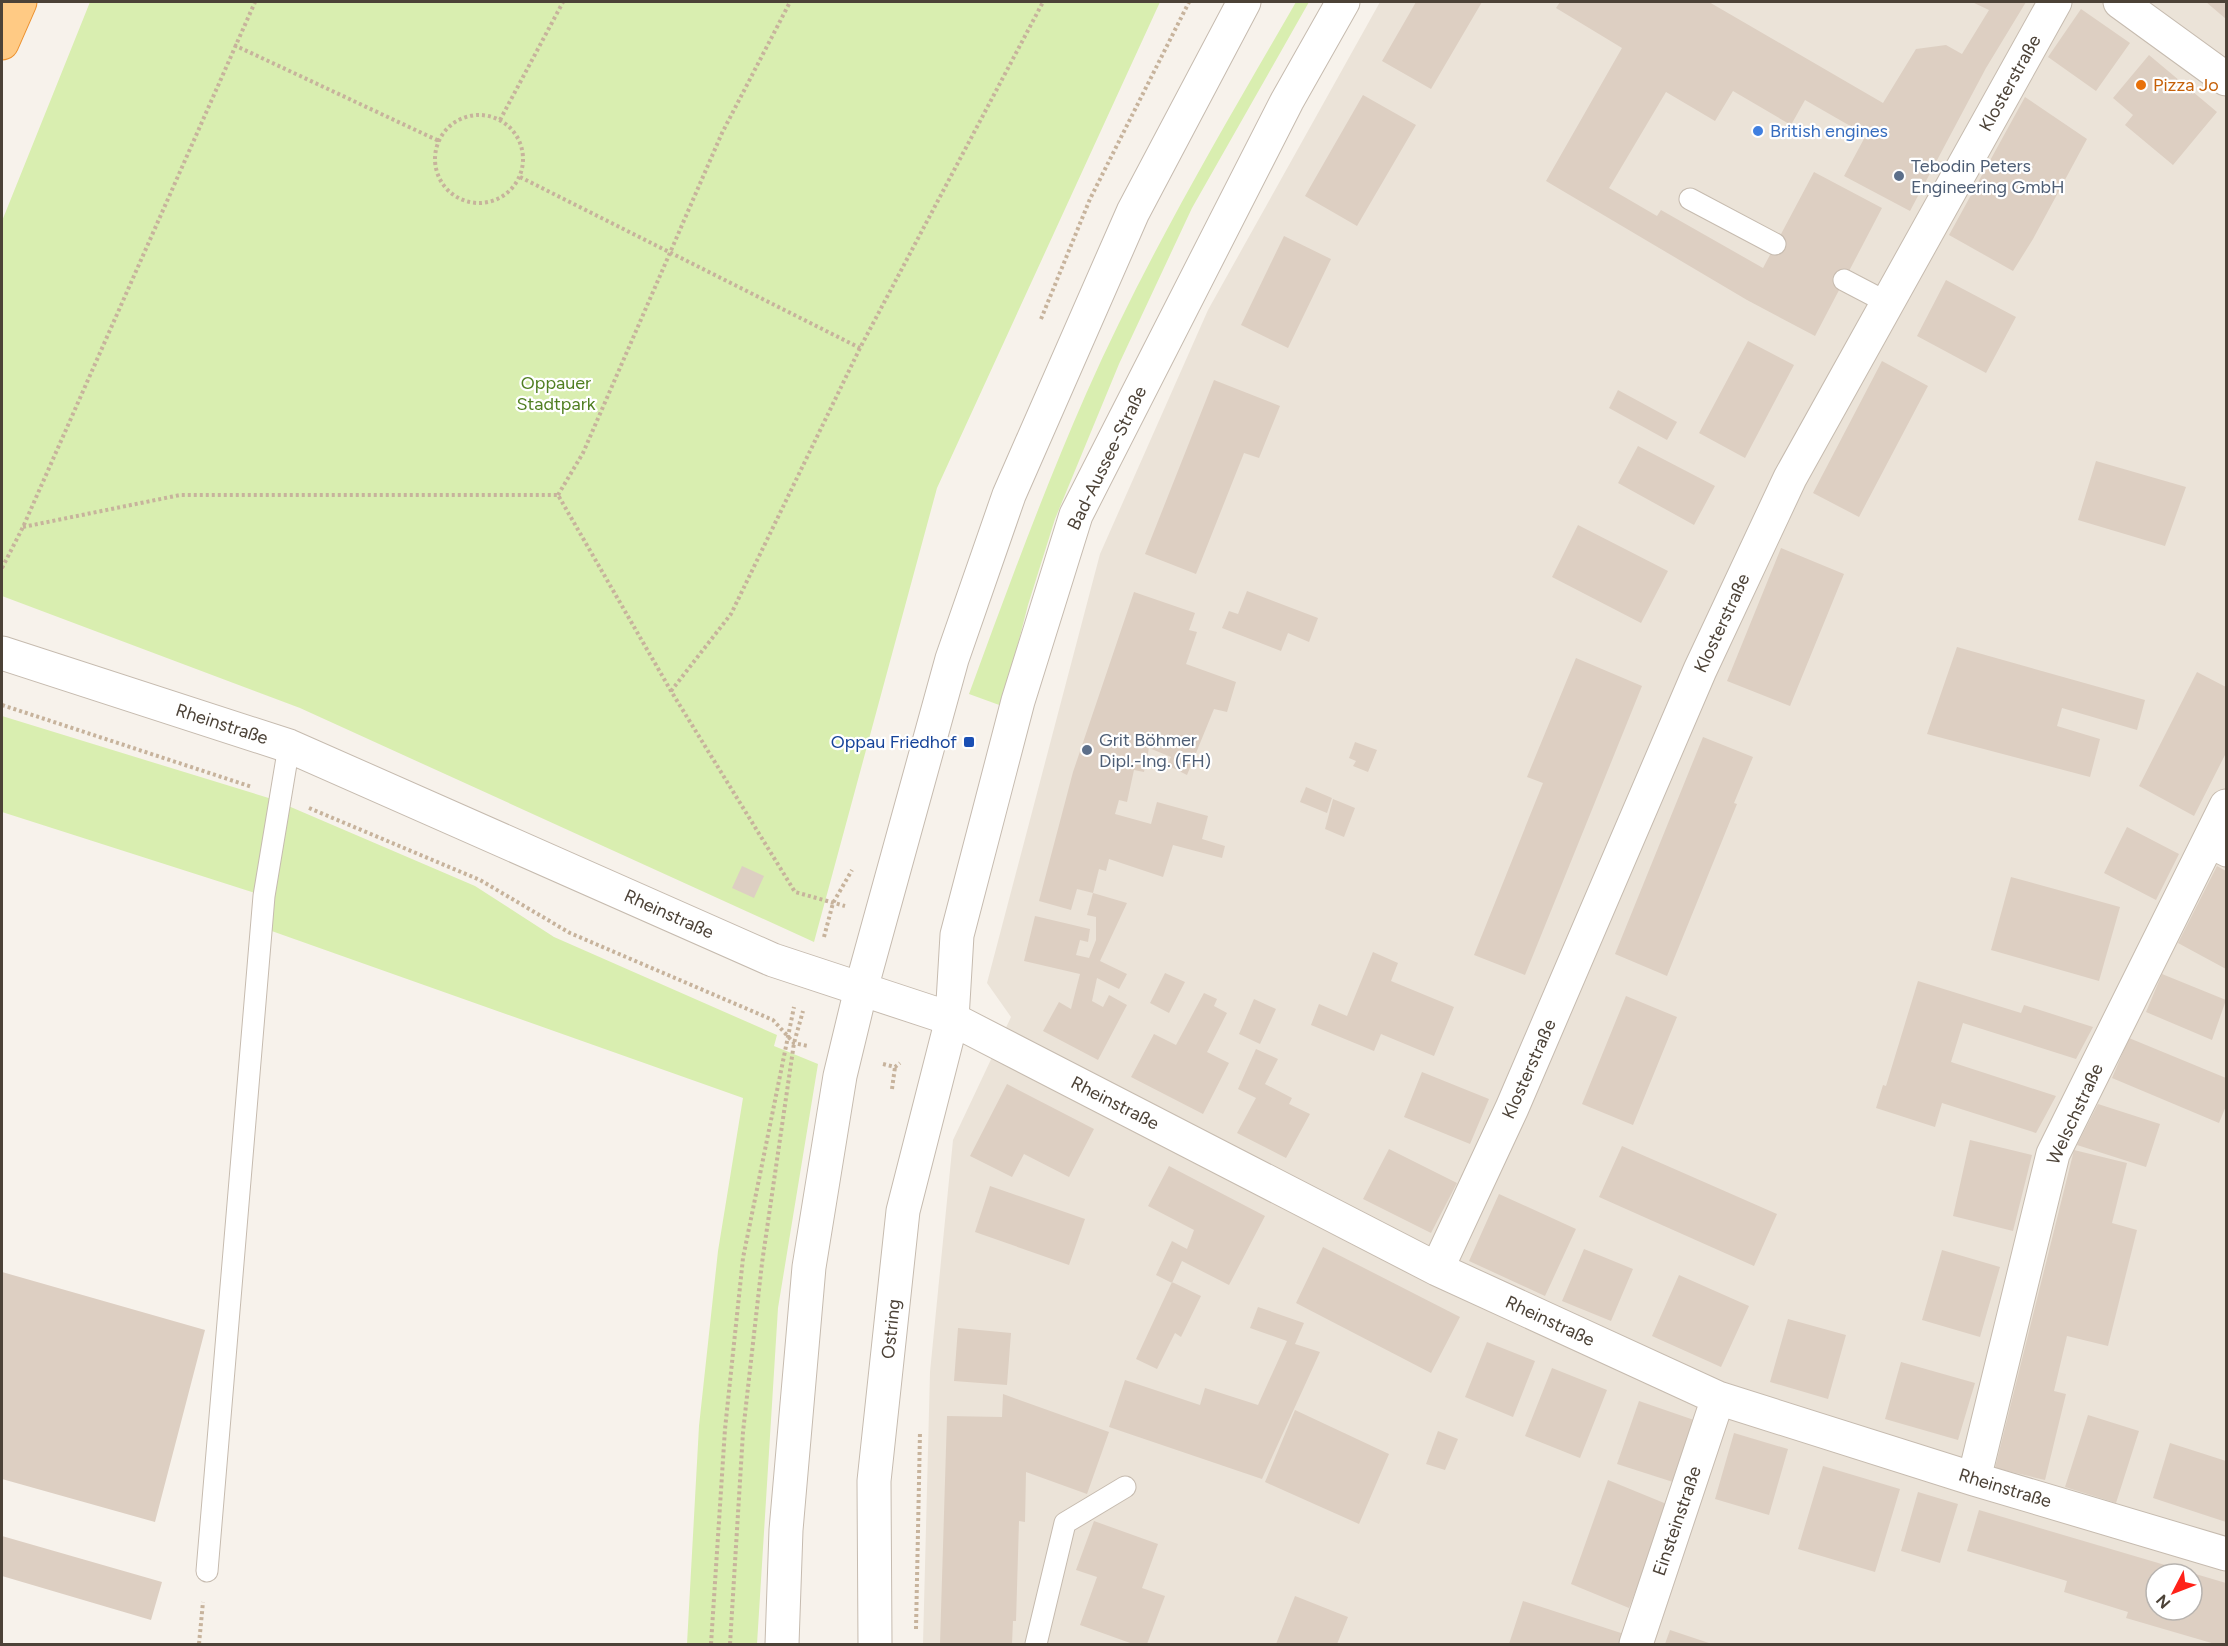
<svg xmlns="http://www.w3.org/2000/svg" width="2228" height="1646" viewBox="0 0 2228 1646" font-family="Figtree,sans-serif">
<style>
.residential{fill:#ebe3d8;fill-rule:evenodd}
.green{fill:#d9eeb0}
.building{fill:#ddcfc2;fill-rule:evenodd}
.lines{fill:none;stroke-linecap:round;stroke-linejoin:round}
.service-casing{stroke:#c6bbaf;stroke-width:23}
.minor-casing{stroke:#c6bbaf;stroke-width:35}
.tertiary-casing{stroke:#c6bbaf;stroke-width:35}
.trunk-casing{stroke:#ec912f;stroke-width:35}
.path{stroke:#c7b39c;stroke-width:4;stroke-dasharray:3 3;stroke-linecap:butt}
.service{stroke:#fff;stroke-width:21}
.minor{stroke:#fff;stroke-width:33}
.tertiary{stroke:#fff;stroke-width:33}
.trunk{stroke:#ffca84;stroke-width:33}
.food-dot{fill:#e8710a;stroke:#fff;stroke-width:2}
.shop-dot{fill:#3f7fe0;stroke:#fff;stroke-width:2}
.service-dot{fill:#5c6f8a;stroke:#fff;stroke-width:2}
.transit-dot{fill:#1a4fb4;stroke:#fff;stroke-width:2}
.labels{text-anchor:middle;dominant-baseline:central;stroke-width:4.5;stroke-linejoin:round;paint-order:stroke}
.street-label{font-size:18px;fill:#4c4237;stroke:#fff}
.food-label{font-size:18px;fill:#c56008;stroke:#fff;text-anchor:start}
.shop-label{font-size:18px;fill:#366cbe;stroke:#fff;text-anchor:start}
.service-label{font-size:18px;fill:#4e5e75;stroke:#fff;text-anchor:start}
.park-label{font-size:18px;fill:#507f22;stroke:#fff}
.transit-label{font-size:18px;fill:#164399;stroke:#fff;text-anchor:end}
</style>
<rect width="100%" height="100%" fill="#f7f2eb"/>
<path class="residential" d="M1380 2H2226V1644H923L930 1372 953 1140 1011 1017 987 983 1100 554 1208 310ZM2156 1574H2192V1610H2156Z"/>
<path class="green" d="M90 2H1160L937 488 814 942 300 708 2 596V221Z
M1296 2H1309L1192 208 1119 364 1055 519 1028 605 1002 706 969 694C1006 593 1043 492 1086 394 1146 258 1222 130 1296 2Z
M2 716 272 799 475 886 554 937 777 1035 774 1046 818 1064 778 1308 757 1644H687L699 1426 718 1251 743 1098 252 924 255 893 2 812Z"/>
<path class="building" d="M1416 2H1482L1431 89 1382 61Z
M1560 2H1709L1883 103 1916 49 1946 45 1962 54 1989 10 1972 2H2026L1986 68 1910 211 1844 176 1866 135 1805 100 1791 125 1733 91 1715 121 1666 92 1609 188 1657 216 1661 210 1763 268 1814 172 1882 208 1815 336 1747 300 1546 181 1622 48 1556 8Z
M2206 2H2226V19Z
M2081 9 2130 43 2096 91 2048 57Z
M2149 55 2217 112 2173 165 2125 125 2133 115 2113 98Z
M1363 95 1416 125 1357 226 1305 196Z
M2025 97 2087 139 2033 239 2013 271 1949 235Z
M1284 236 1331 259 1288 348 1241 325Z
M1946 280 2016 317 1986 373 1917 336Z
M1748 341 1794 365 1745 458 1699 433Z
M1882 361 1928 386 1859 517 1813 493Z
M1214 380 1280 406 1259 458 1244 453 1196 574 1145 554Z
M1618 390 1677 422 1667 440 1609 408Z
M1638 446 1715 486 1694 525 1618 483Z
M2096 461 2186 487 2165 546 2078 520Z
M1578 525 1668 571 1641 623 1552 577Z
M1781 548 1844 574 1790 706 1727 681Z
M1247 591 1318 618 1309 642 1288 633 1281 651 1222 628 1229 611 1238 614Z
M1134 592 1195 613 1189 630 1197 632 1186 664 1236 682 1227 712 1214 709 1187 775 1167 765 1171 757 1149 748 1144 772 1134 770 1127 802 1119 800 1115 814 1151 824 1157 802 1208 816 1202 839 1225 846 1222 858 1173 845 1163 877 1109 859 1106 871 1099 869 1093 893 1127 903 1100 961 1127 974 1119 989 1097 978 1092 1001 1103 1007 1109 995 1127 1005 1098 1060 1043 1031 1059 1002 1071 1009 1080 974 1024 961 1035 916 1090 929 1088 942 1080 940 1076 955 1089 958 1096 940V917L1087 915 1093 893 1077 889 1071 910 1039 901 1073 772Z
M1957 647 2145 700 2137 730 2062 708 2057 726 2100 739 2090 777 1927 734Z
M1576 658 1642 686 1525 975 1474 955 1543 783 1527 777Z
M2197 672 2226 687V753L2194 816 2139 786Z
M1703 737 1753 757 1734 803 1737 804 1667 976 1615 954Z
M1355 742 1377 750 1368 772 1353 766 1356 761 1349 758Z
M1306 787 1332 798 1327 813 1300 802Z
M1333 799 1355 808 1344 837 1325 829Z
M2127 827 2179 854 2156 900 2104 873Z
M742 866 764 876 754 898 732 888Z
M2217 866 2226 871V969L2178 943Z
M2011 877 2120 907 2099 981 1991 950Z
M1373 952 1398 963 1391 981 1454 1007 1434 1056 1381 1034 1374 1051 1311 1025 1319 1004 1347 1016Z
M1165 973 1185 982 1169 1013 1150 1003Z
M2162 974 2226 1000 2212 1040 2146 1012Z
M1918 981 2021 1013 2024 1005 2093 1027 2076 1059 1963 1023 1951 1062 2056 1096 2036 1133 1942 1103 1935 1127 1876 1108 1883 1085 1886 1086Z
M1204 993 1217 999 1214 1006 1227 1013 1207 1052 1229 1063 1203 1114 1131 1077 1154 1034 1176 1045Z
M1626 996 1677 1017 1633 1125 1582 1104Z
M1254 999 1276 1009 1260 1044 1239 1034Z
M2129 1038 2226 1078V1106L2219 1123 2112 1078Z
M1256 1049 1278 1059 1265 1084 1292 1098 1289 1104 1310 1114 1286 1158 1237 1133 1256 1098 1238 1089Z
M1422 1072 1489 1099 1470 1144 1404 1117Z
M1007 1084 1094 1129 1069 1177 1024 1154 1012 1177 970 1156Z
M2098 1104 2160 1124 2146 1167 2077 1145Z
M1970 1140 2032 1155 2013 1231 1953 1216Z
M1622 1146 1777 1214 1754 1266 1599 1197Z
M1389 1149 1457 1183 1431 1233 1363 1199Z
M2074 1150 2127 1163 2112 1223 2137 1230 2108 1346 2067 1336 2054 1391 2066 1394 2045 1480 1995 1468Z
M1169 1166 1265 1216 1229 1285 1182 1261 1172 1283 1156 1275 1172 1241 1187 1249 1194 1230 1148 1206Z
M990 1186 1085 1219 1069 1265 975 1232Z
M1499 1194 1576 1229 1545 1296 1469 1261Z
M1323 1247 1460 1317 1431 1373 1296 1303Z
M1584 1249 1633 1269 1611 1321 1562 1301Z
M1942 1250 2000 1267 1980 1337 1922 1320Z
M2 1272 205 1330 155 1522 2 1479Z
M1679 1275 1749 1306 1721 1367 1652 1336Z
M1172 1282 1201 1296 1181 1337 1175 1333 1157 1369 1136 1359Z
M1258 1307 1304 1323 1295 1344 1320 1352 1262 1479 1109 1427 1125 1380 1200 1405 1205 1388 1258 1405 1287 1341 1250 1328Z
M1788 1319 1846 1335 1828 1399 1770 1382Z
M958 1328 1011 1333 1007 1385 954 1381Z
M1487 1342 1535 1361 1513 1417 1465 1397Z
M1901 1362 1975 1383 1958 1440 1885 1419Z
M1552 1368 1607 1390 1580 1458 1525 1436Z
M1003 1394 1109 1432 1087 1494 1026 1472 1025 1522 1019 1521 1016 1621H1013L1012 1644H940L947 1416 1002 1417Z
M1639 1401 1694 1420 1673 1482 1617 1464Z
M1295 1410 1389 1454 1359 1524 1265 1482Z
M2088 1415 2139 1431 2116 1503 2065 1487Z
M1438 1431 1458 1439 1445 1470 1426 1464Z
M1734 1433 1788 1449 1769 1515 1715 1499Z
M2170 1443 2226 1461V1522L2153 1498Z
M1823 1466 1900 1489 1875 1572 1798 1549Z
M1608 1480 1669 1505 1629 1608 1571 1584Z
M1918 1492 1958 1504 1940 1563 1901 1551Z
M1979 1510 2226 1583V1644H2215L2126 1618 2128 1612 2064 1592 2067 1581 1967 1551ZM2156 1574H2192V1610H2156Z
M1094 1521 1158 1544 1142 1588 1165 1596 1147 1644H1133L1080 1625 1097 1577 1076 1570Z
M2 1536 162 1582 151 1620 2 1576Z
M1295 1596 1348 1617 1337 1644H1276Z
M1523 1601 1624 1634 1620 1644H1509Z
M1670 1630 1712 1644H1665Z"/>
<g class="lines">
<g class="service-casing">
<path id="service" d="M1690 199 1775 244
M1844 280 1888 303
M2206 846 2226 856
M207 1571 264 896 289 746
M1036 1644 1065 1523 1125 1487"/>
</g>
<g class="minor-casing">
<path id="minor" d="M2120 2 2226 79
M2 653 289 746 773 960 952 1019 1437 1269 1718 1398 1974 1479 2226 1554
M1437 1269 1512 1108 1700 670 1790 478 2055 2
M1974 1479 2053 1154 2226 806
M875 1644 874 1481 903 1211 952 1019 957 935 1018 701 1076 515 1287 101 1343 2
M1636 1644 1718 1398"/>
</g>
<g class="tertiary-casing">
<path id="tertiary" d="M782 1644 786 1530 809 1267 840 1076 861 989 952 659 1009 495 1133 212 1244 2"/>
</g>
<g class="trunk-casing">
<path id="trunk" d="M2 43 20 2"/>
</g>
<path class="path" d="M234 45 439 141
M435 159a44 44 0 1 1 88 0a44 44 0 1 1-88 0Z
M500 120 563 2
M520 177 860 348
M1041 319 1090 199 1189 2
M558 495 583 453 722 133 790 2
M23 527 180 495H558L671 691 795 892 845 906
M2 568 23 527 255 2
M671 691 731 614 860 348 1043 2
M2 705 252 787
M309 808 480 880 570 933 773 1020 794 1043 808 1046
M824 937 833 903 852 870
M883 1064 895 1067 900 1063
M892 1089 895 1067
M916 1629 920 1432
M199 1644 203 1602
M711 1644 725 1429 743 1258 794 1007
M730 1644 743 1432 762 1263 794 1043 803 1011"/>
<use href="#service" class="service"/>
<use href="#minor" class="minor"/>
<use href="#tertiary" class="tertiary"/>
<use href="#trunk" class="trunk"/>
</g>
<circle class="food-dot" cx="2141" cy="85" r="6"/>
<circle class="shop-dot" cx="1758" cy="131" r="6"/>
<g class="service-dot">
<circle cx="1899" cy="176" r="6"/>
<circle cx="1087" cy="750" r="6"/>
</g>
<rect class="transit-dot" x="963" y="736" width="12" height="12" rx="3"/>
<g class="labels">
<g class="street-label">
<text transform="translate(2010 83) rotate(-61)">Klosterstraße</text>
<text transform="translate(1107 458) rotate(-64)">Bad-Aussee-Straße</text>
<text transform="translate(1722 623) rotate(-65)">Klosterstraße</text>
<text transform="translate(222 724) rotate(18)">Rheinstraße</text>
<text transform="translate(669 914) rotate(24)">Rheinstraße</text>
<text transform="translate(1529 1069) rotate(-66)">Klosterstraße</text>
<text transform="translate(1115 1103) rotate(27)">Rheinstraße</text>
<text transform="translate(2075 1114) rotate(-65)">Welschstraße</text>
<text transform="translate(1550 1321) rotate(25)">Rheinstraße</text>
<text transform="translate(891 1329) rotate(-84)">Ostring</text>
<text transform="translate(2005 1488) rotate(17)">Rheinstraße</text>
<text transform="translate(1677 1521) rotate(-71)">Einsteinstraße</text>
</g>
<g class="food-label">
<text x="2153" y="85">Pizza Jo</text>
</g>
<g class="shop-label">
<text x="1770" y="131">British engines</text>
</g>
<g class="service-label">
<text x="1911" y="166">Tebodin Peters<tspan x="1911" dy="21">Engineering GmbH</tspan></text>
<text x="1099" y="740">Grit Böhmer<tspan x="1099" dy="21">Dipl.-Ing. (FH)</tspan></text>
</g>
<g class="park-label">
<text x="556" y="383">Oppauer<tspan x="556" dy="21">Stadtpark</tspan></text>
</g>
<g class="transit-label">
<text x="957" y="742">Oppau Friedhof</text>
</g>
</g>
<rect width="2228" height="1646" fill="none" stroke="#4c4237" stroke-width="6"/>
<g transform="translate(2174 1592) rotate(228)"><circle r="28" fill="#ffffff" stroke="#b7b3af" stroke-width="1.5"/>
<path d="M0-4.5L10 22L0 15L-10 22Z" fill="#ff2219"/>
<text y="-9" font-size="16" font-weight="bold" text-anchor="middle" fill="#4c4237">N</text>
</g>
</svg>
